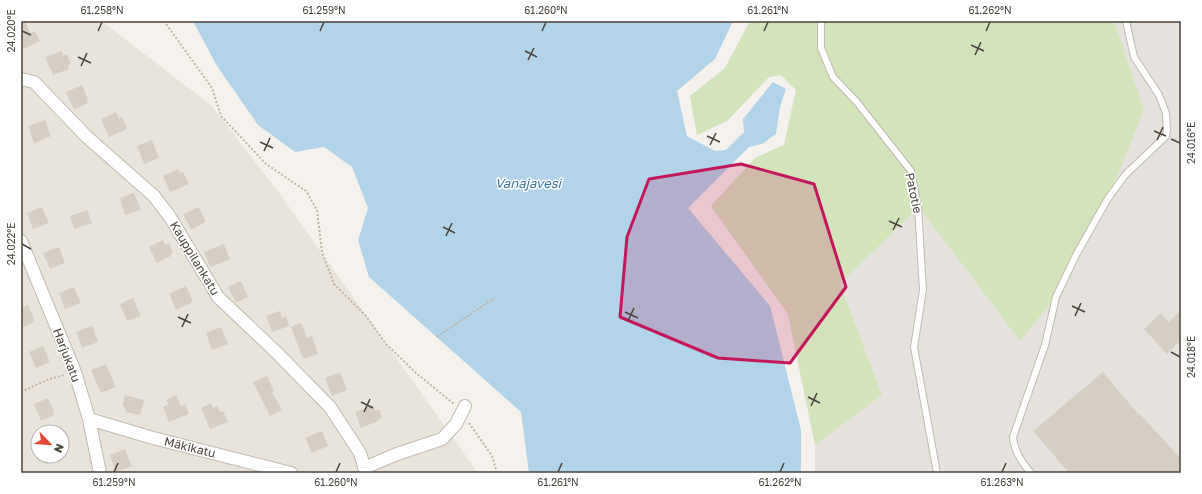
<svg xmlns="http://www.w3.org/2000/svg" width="1202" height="494" viewBox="0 0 1202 494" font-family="'Golos Text',sans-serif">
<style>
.residential{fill:#e8e4dc;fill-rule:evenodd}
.industrial{fill:#e5e2de}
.green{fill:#d3e4bb}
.water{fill:#b1d4ea}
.building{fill:#d5cec3}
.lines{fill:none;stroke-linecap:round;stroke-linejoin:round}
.service-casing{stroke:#c0bab0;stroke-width:8}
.minor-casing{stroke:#c0bab0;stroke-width:14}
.path{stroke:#c0b5a3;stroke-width:2;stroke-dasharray:2 2;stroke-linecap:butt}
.service{stroke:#fff;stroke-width:6}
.minor{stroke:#fff;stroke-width:12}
.marked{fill:#c2185b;fill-opacity:0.2;stroke:#c2185b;stroke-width:3;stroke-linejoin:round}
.ticks{fill:none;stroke:#49433b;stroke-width:1.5}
.labels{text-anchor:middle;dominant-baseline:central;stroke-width:3;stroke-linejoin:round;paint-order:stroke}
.street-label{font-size:12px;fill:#49433b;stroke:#fff}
.water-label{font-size:13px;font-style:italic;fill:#3c7aa3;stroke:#fff}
.neatline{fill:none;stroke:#49433b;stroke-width:1.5}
.ticks-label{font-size:10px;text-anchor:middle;fill:#49433b}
</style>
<rect width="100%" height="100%" fill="#f5f2ed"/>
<path class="residential" d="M21 21H101L211 105 277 190 478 473H21ZM38 432H62V456H38Z"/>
<path class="industrial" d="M750 21H1181V473H815V445L788 314 711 206 755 158 784 145 796 90 781 75 769 77 727 121 697 135 690 96 725 68Z"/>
<path class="green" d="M750 21H1114L1144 110 1107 200 1056 297 1020 341 919 207 840 284 882 395 815 445 788 314 711 206 755 158 784 145 796 90 781 75 769 77 727 121 697 135 690 96 725 68Z"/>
<path class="water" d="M193 21H733L715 59 677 91 687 136 715 151 726 150 744 132 743 119 773 82 786 89 780 107 776 134 762 144 749 147 688 208 770 306 801 430V473H529L521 412 369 277 358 240 368 208 352 167 324 147 295 152 258 125 217 66Z"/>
<path class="building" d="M21 21H25L30 33 35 31 40 41 21 50Z
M62 51 63 56 67 54 71 64 68 65 69 69 53 75 45 57Z
M82 85 88 100H87L88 103 74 110 66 92Z
M116 112 119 119 122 117 127 129 109 137 101 119Z
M45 120 51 136 34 143 28 126Z
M152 140 159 158 144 164 137 146Z
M178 169 180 173 183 172 189 184 170 192 163 176Z
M134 193 141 210 125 215 120 198Z
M42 207 49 223 33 229 27 213Z
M199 207 206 222 191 230 183 214Z
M87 210 92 223 74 229 70 216Z
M163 240 165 245 169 243 173 253 170 254 171 256 157 263 149 247Z
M224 244 230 259 210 267 204 252Z
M59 247 65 263 50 269 43 253Z
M241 281 248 297 236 303 228 287Z
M186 286 193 302 176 310 169 294Z
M74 287 81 303 65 309 59 293Z
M133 298 141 316 127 321 120 304Z
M28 305 34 319H33L34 322 21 328V308Z
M1181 310V340L1167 354 1144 329 1161 313 1169 322Z
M280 311 282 318 286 316 289 326 272 332 266 316Z
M301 323 307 338 312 336 318 354 303 359 291 327Z
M92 326 98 342 82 348 76 332Z
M221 327 228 344 212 350 206 333Z
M43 346 49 359 48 360 50 362 36 368 29 352Z
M106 364 116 387 101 393 91 370Z
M340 372 347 390 332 396 325 378Z
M1103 372 1139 415 1140 414 1181 459V473H1069L1033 431Z
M267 376 273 389 274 392H272L282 410 270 416 253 382Z
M125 395 144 400 140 415 125 412 126 409 124 408V406H122Z
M176 395 181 406 185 404 189 414 169 422 163 407 169 404 166 400Z
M48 398 54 412H53L54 415 41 421 34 404Z
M211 403 213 408 217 406 220 412 223 411 228 422 210 429 201 408Z
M373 405 375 411 379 409 382 418 378 420V421L361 428 355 412Z
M322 431 328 446 312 453 305 438Z
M125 449 132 466 116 472 110 455Z"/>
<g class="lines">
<g class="service-casing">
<path id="service" d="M821 21V48L833 77 856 101 911 171 918 207 923 290 914 347 937 473
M1031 473C1022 463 1014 451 1013 437L1045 345 1056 297 1076 255 1107 200 1125 175 1166 136 1167 130 1166 113 1159 95 1134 57 1126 21"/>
</g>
<g class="minor-casing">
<path id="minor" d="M21 79 34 82 87 137 154 196 170 217 218 297 275 351 330 407 360 453 366 473
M21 241 75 372 89 419 100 473
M89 419 153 438 291 473
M364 468 397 454 442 439 456 424 465 406"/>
</g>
<path class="path" d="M164 21 212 88 221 116 266 164 306 191 317 210 322 252 334 284 366 316 386 344 417 374 454 404
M437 337 494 298
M21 392 49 379 64 375
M469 423 492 456 497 473"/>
<use href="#service" class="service"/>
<use href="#minor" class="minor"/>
</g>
<path class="marked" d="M741 164 814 184 846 287 790 363 718 358 620 317 627 237 649 179Z"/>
<path class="ticks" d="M22 31 31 35M98 31 102 22M320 31 324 22M542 31 546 22M764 31 768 22M986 31 990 22M971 45 984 51M525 51 537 57M975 55 981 42M78 57 91 63M528 60 534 48M81 66 87 53M1154 131 1166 136M707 136 720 142M1171 139 1180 143M1157 140 1163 127M260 142 273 148M710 145 716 133M264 151 270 138M889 221 902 227M443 227 455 233M893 230 899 218M446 236 452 223M22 244 31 249M1072 306 1085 312M625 312 638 318M1075 316 1081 303M178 317 191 323M628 321 634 308M182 327 188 314M1171 352 1180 357M808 397 820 403M361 402 373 408M811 406 817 393M364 412 370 399M114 472 118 463M336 472 340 463M558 472 562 463M780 472 784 463M1002 472 1006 463"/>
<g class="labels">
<g class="street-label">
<text transform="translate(914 193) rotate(78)">Patotie</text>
<text transform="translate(195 258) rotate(59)">Kauppilankatu</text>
<text transform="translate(67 355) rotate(69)">Harjukatu</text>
<text transform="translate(190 447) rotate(14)">Mäkikatu</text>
</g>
<g class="water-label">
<text x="528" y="183">Vanajavesi</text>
</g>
</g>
<rect width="1202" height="494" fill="none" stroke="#ffffff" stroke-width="44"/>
<g transform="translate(50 444) rotate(115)"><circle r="19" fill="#ffffff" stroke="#b6b4b1"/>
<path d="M0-3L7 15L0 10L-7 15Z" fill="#e44a35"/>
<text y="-6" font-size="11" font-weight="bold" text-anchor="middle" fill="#49433b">N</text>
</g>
<rect x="22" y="22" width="1158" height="450" class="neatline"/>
<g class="ticks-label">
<text x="102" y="14">61.258°N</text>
<text x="324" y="14">61.259°N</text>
<text x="546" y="14">61.260°N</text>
<text x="768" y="14">61.261°N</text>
<text x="990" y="14">61.262°N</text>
<text transform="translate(11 31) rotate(-90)" y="4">24.020°E</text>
<text transform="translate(1191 143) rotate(-90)" y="4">24.016°E</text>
<text transform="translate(11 244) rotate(-90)" y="4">24.022°E</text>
<text transform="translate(1191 357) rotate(-90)" y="4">24.018°E</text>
<text x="114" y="486">61.259°N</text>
<text x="336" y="486">61.260°N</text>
<text x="558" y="486">61.261°N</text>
<text x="780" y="486">61.262°N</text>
<text x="1002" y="486">61.263°N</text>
</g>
</svg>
